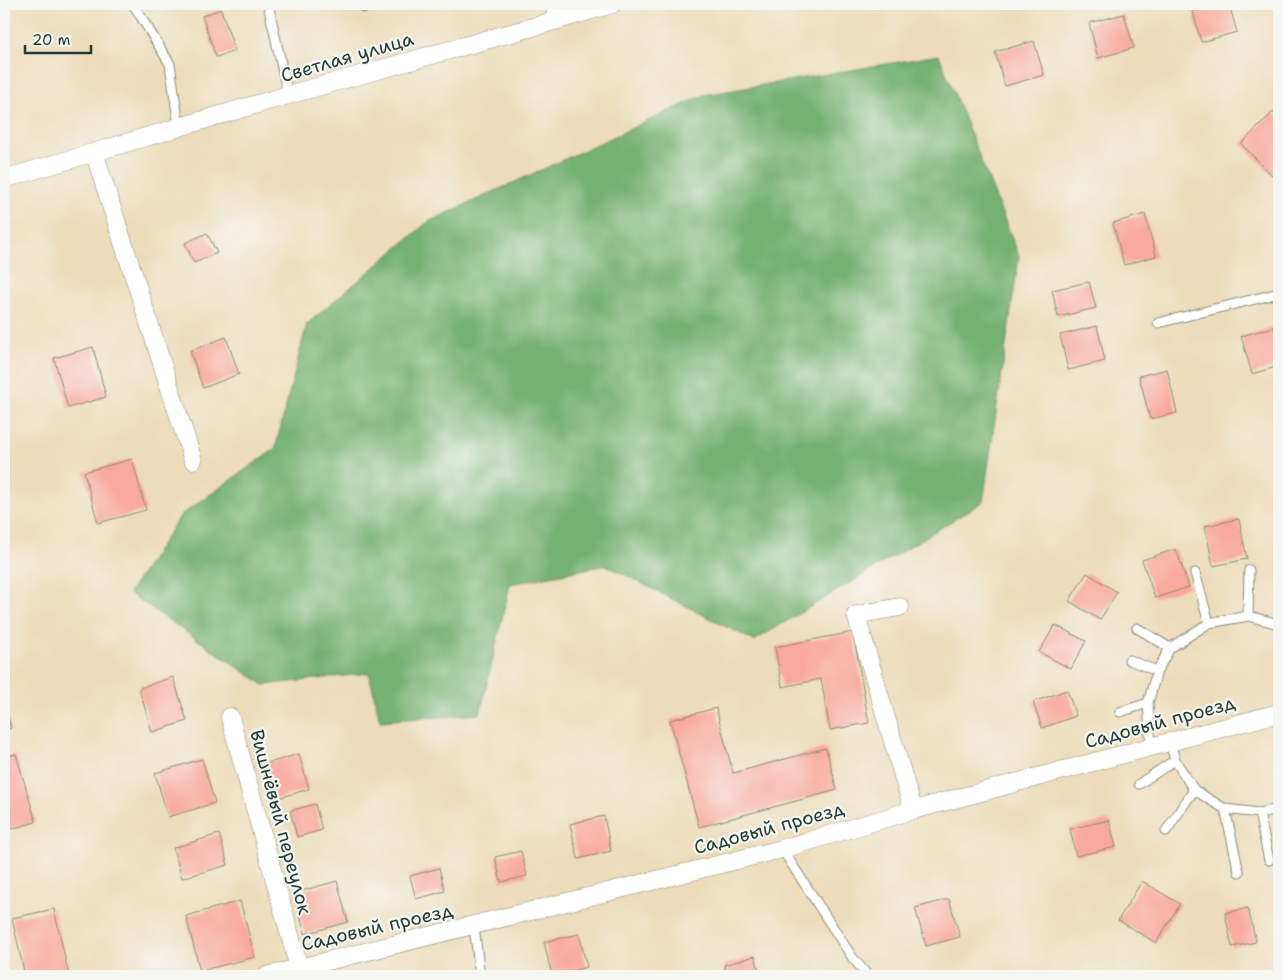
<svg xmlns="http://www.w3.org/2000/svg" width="1283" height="980" viewBox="0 0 1283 980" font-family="'Shantell Sans',sans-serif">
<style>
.forest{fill:#75b171;stroke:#4a7752}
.building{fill:#f9a99d}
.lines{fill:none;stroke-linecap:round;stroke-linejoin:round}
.lane-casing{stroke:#868c76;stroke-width:11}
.street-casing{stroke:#868c76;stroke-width:19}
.lane{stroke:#fff;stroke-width:9}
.street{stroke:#fff;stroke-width:18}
.labels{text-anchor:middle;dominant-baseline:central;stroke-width:4.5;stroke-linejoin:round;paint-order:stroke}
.street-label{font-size:19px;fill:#1f3d34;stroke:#f6f6f2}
</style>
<rect width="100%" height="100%" fill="#f6f6f2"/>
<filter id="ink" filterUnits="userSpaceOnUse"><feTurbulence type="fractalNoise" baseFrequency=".02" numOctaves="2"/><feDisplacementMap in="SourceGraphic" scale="10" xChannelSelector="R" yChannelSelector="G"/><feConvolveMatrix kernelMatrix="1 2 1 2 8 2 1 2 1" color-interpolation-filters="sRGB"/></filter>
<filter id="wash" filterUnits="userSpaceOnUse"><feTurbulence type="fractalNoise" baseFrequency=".0096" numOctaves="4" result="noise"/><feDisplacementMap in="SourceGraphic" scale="20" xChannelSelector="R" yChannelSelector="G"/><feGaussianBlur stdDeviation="1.12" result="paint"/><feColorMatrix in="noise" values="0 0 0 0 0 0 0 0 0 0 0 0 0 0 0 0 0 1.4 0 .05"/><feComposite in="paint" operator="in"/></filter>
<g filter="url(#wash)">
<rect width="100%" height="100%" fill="#eddcb9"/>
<path class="forest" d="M939 55 1019 256 983 502 754 641 606 565 510 584 480 714 380 721 369 673 264 685 129 593 181 515 275 449 307 324 428 222 704 95Z"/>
<g id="blocks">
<path class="building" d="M360 4H389L390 7 362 13Z
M1191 4H1229L1237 32 1201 42Z
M221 9 235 51 216 57 202 16Z
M1124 14 1134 48 1098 58 1089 23Z
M1034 41 1044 75 1005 86 995 52Z
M1273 112 1279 119V168L1272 175 1241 144Z
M1145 214 1156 256 1124 265 1113 223Z
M207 233 217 253 194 263 185 243Z
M1089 282 1096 308 1058 317 1052 290Z
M1097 326 1105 361 1068 370 1060 335Z
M1274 327 1279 345V366L1252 374 1241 336Z
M226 337 239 374 203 388 190 351Z
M93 347 106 397 68 408 54 358Z
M1167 369 1177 413 1150 419 1139 376Z
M132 459 146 510 98 523 84 472Z
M1239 519 1247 559 1213 566 1205 526Z
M1176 549 1189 587 1155 598 1142 560Z
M1087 573 1117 592 1100 620 1069 601Z
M1055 625 1086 641 1071 669 1039 652Z
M853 632 869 723 830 730 821 679 782 687 775 647Z
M173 677 187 721 152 732 139 688Z
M1067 690 1076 716 1042 728 1033 702Z
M4 703 11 728 4 731Z
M716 708 733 773 826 748 837 790 699 827 670 720Z
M16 754 36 822 4 831V757Z
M299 754 309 789 272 800 262 765Z
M202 759 215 803 168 817 155 773Z
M315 804 322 830 297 837 290 811Z
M604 816 611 851 578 859 570 824Z
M1109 820 1116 847 1076 856 1070 829Z
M219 834 228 865 182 878 173 848Z
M521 851 527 876 501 882 495 857Z
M439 868 445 891 416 899 410 876Z
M337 881 348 922 305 934 294 893Z
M1142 881 1180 904 1156 943 1118 920Z
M949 899 960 937 926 946 915 908Z
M240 901 255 957 200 971 186 916Z
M1248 908 1256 942 1232 947 1225 913Z
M54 909 69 976H25L12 918Z
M579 934 587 967 552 976 544 942Z
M755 956 761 976H727L724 965Z"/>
</g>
</g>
<g filter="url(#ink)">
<use href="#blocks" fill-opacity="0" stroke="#868c76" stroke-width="1"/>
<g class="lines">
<g class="lane-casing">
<path id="lane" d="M133 4 170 64 179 127
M268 4 288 95
M1158 323 1279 293
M1195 573 1209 623
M1248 616 1249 570
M1137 628 1170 648
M1129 660 1157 671
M1120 712 1148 703
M1170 742 1175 760 1194 790 1225 809 1259 813 1275 810 1279 808
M1151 747 1148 703 1157 671 1170 648 1209 623 1248 616 1279 624
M1139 784 1175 760
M1225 809 1239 872
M1259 813 1269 860
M1166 831 1194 790
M782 849 852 957 868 976
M474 926 480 976"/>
</g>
<g class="street-casing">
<path id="street" d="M554 4 558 20
M94 152 193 460
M4 179 288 95 558 20 612 4
M900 607 856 615 913 810
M230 717 299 968
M267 976 782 849 913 810 1279 713"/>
</g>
<use href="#lane" class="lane"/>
<use href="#street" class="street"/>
</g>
</g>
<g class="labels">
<g class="street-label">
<text transform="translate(347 57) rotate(-16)">Светлая улица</text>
<text transform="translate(1160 722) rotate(-15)">Садовый проезд</text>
<text transform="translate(281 822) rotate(75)">Вишнёвый переулок</text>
<text transform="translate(769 828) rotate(-15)">Садовый проезд</text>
<text transform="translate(377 927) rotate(-13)">Садовый проезд</text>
</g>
</g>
<rect width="1283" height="980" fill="none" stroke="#f6f6f2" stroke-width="20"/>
<path d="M25 45v8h66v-8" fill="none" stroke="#1f3d34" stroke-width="2.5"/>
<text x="32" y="45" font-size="15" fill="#1f3d34" stroke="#f6f6f2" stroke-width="4" paint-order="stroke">20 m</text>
</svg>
